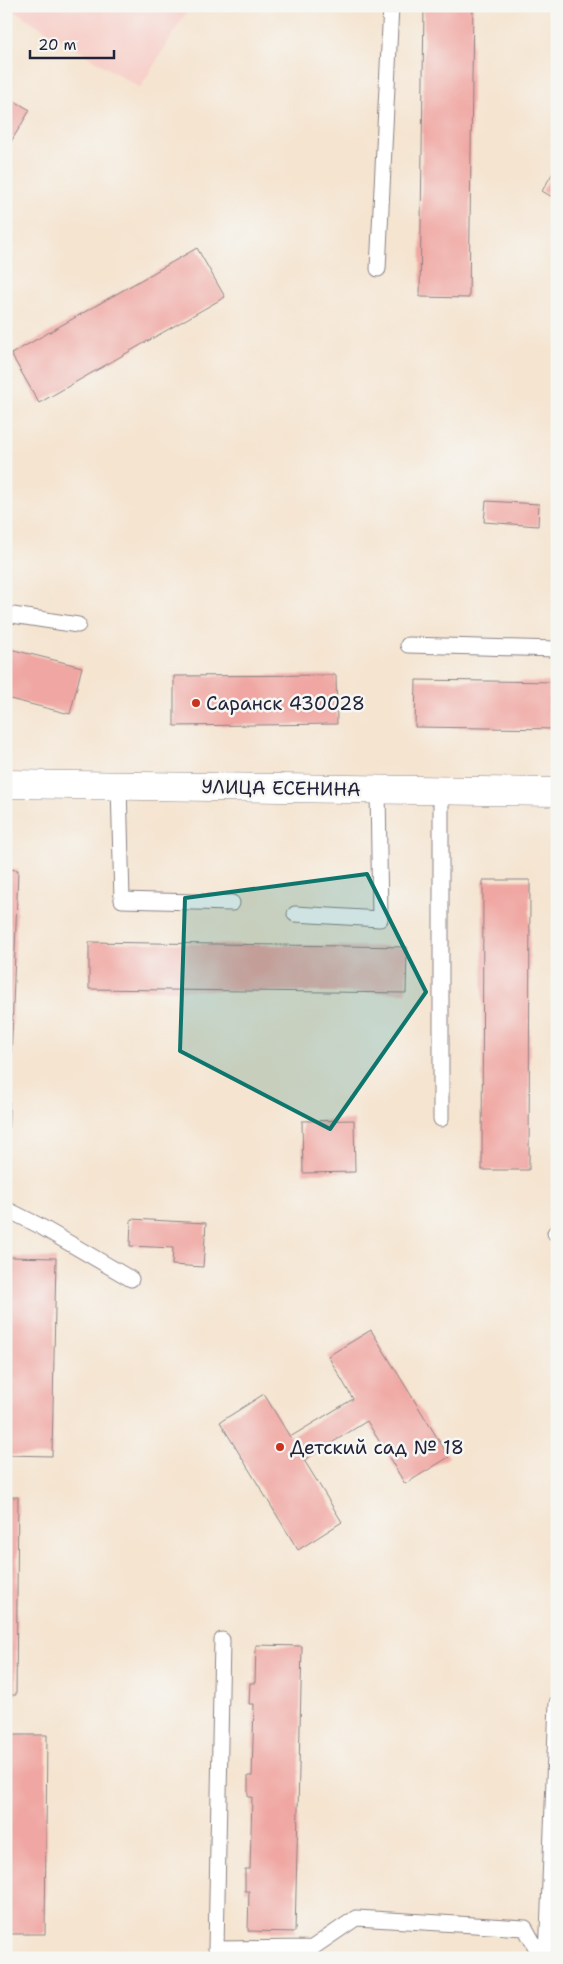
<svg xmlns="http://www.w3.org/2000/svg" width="563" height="1964" viewBox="0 0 563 1964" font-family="'Shantell Sans',sans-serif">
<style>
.built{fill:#f7d0ca}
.building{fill:#f0a7a3}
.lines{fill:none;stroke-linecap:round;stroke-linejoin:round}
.service-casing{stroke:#8c8386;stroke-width:17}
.minor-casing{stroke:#8c8386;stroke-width:29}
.service{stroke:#fff;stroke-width:15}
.minor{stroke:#fff;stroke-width:28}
.marked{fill:#0f766e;fill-opacity:0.2;stroke:#0f766e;stroke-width:4;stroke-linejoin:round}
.poi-dot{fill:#c8321e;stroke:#f6f6f2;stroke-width:2}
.labels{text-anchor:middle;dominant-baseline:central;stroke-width:5;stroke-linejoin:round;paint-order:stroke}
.poi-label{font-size:19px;fill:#22223b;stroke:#f6f6f2;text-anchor:start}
.street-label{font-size:19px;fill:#22223b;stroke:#f6f6f2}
</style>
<rect width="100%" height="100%" fill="#f6f6f2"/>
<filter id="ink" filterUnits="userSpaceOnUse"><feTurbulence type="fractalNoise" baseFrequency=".02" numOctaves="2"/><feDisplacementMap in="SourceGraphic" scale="10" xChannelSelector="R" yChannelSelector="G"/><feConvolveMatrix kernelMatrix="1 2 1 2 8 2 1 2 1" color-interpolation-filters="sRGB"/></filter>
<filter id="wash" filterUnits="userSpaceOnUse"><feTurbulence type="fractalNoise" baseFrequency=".0096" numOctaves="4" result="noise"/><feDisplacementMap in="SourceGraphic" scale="20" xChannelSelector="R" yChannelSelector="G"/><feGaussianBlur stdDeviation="1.12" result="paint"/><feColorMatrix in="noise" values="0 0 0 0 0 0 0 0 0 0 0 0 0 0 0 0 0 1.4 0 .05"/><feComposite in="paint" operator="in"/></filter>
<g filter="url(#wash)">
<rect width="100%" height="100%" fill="#f5e4d0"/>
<path class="built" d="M6 6H190L140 88Z"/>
<g id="blocks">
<path class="building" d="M424 6H473L469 298 420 297Z
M6 96 30 110 6 150Z
M557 166V200L542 191Z
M197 248 225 297 39 403 11 354Z
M486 501 539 504 538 526 484 522Z
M6 648 82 667 70 714 6 698Z
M336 675 337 724 174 726V676Z
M416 680 557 682V729L415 727Z
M6 869 18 870 8 1142H6Z
M483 880H530L529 1170H482Z
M89 942 407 947 406 993 89 989Z
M354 1120 355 1172 303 1173 302 1121Z
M131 1219 206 1223 203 1267 172 1265 173 1248 130 1246Z
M9 1257 56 1258 52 1456 6 1455V1296H8Z
M371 1330 449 1457 405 1484 367 1421 304 1460 342 1522 298 1550 220 1422 264 1394 290 1437 353 1399 328 1356Z
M6 1497H18L16 1695H6Z
M256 1645 302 1646 295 1932 248 1931 249 1891H245V1869H250L252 1797H248V1776H252L254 1704H249L250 1683H255Z
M6 1735H47L45 1934H6Z"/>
</g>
</g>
<g filter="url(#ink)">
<use href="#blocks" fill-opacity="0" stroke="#8c8386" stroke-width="1"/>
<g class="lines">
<g class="service-casing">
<path id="service" d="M378 269 391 6
M6 614 78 625
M408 645 557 649
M119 785 122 900 232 903
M441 790V1119
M295 914 380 919 378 789
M6 1209 38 1225 131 1279
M555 1233H557
M222 1640 216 1949 312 1948 356 1918 525 1928 542 1958
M547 1958 557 1703"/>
</g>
<g class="minor-casing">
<path id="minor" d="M6 784 557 792"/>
</g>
<use href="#service" class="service"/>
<use href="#minor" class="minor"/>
</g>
</g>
<path class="marked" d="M367 874 426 992 330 1129 180 1051 185 898Z"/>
<g class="poi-dot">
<circle cx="196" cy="703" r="5"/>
<circle cx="280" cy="1447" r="5"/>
</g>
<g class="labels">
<g class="poi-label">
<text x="206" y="703">Саранск 430028</text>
<text x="290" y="1447">Детский сад № 18</text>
</g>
<g class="street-label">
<text transform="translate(281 788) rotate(1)">УЛИЦА ЕСЕНИНА</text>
</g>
</g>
<rect width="563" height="1964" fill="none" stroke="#f6f6f2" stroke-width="25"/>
<path d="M30 50v8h84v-8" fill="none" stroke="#22223b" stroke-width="2.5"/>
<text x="38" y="50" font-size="15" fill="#22223b" stroke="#f6f6f2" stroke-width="4" paint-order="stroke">20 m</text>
</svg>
